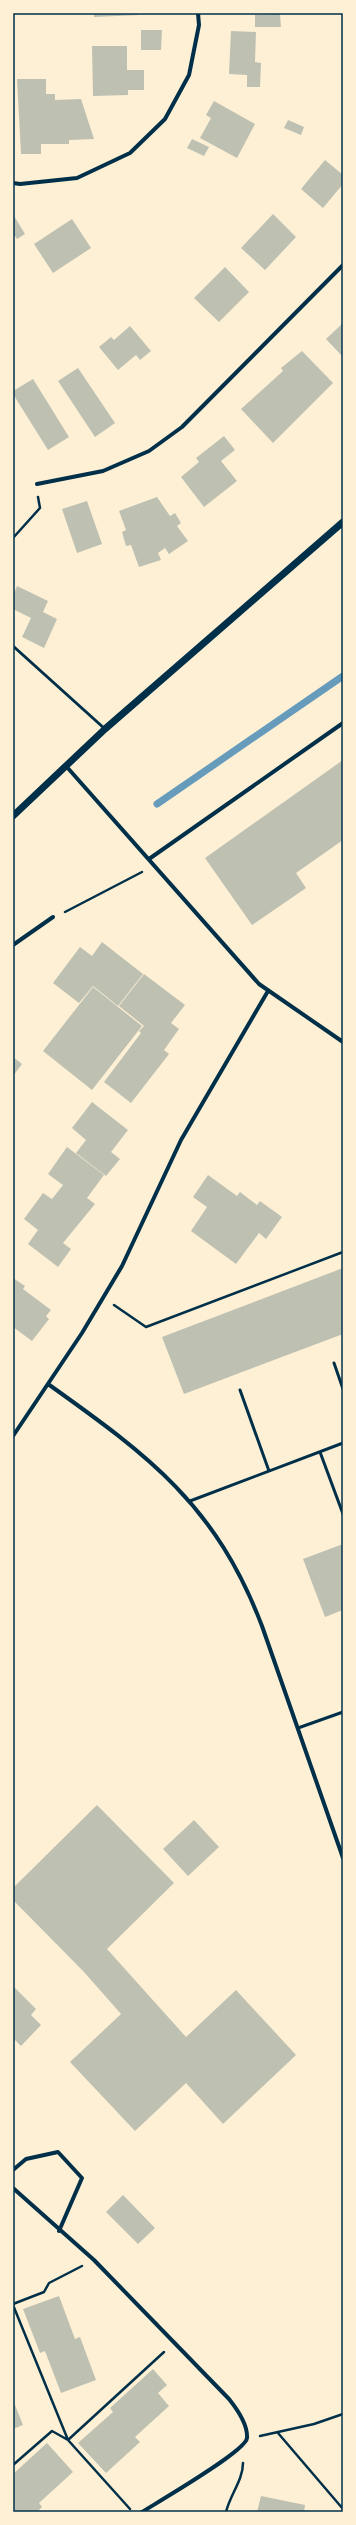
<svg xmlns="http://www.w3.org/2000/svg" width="356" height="2525" viewBox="0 0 356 2525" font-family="Lato,sans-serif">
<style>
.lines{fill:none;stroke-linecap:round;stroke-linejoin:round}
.stream{stroke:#669bbc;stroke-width:7}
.building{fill:#bec0b2}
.path{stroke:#003049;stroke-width:2.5}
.service{stroke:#003049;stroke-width:3}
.minor{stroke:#003049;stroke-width:4}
.tertiary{stroke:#003049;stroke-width:7}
.neatline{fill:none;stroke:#003049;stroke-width:1.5}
</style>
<rect width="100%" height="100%" fill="#fdf0d5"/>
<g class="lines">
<path class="stream" d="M157 804 343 676"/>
</g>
<path class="building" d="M94 13H139V15L94 17Z
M280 14 281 27H255V15Z
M141 30H162L161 50H141Z
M231 31 256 32 255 62 261 63 260 87H247V75L229 74Z
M92 46H127V70H144V90H128V95L93 96Z
M17 79H46V94H55V100L81 99 94 139 69 140V144H41V154H21Z
M214 101 255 124 237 158 200 138 211 118 206 115Z
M288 120 304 127 301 135 284 128Z
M192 139 209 147 204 156 187 148Z
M325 160 343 175V184L323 208 301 189Z
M273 214 296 237 265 270 241 248Z
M14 216 25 234 17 239 13 233Z
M72 219 91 248 53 273 34 244Z
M225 267 249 292 219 322 194 298Z
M343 323V357L326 339Z
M130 326 151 351 140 360 136 355 118 370 99 347 111 337 114 340Z
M302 351 333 383 273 443 241 409 283 371 281 368Z
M78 368 115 423 95 437 58 381Z
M33 379 69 437 48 450 13 394V391Z
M224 436 235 450 221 461 237 481 204 507 181 477 199 462 196 458Z
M157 497 170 516 175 513 181 523 177 526 188 541 169 554 165 548 158 553 161 560 139 567 131 545 126 546 122 532 126 530 119 511Z
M87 501 102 544 77 553 62 509Z
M17 586 48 601 43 612 57 619 44 648 22 637 31 618 13 609V596Z
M343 760V840L296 873 306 888 252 925 205 858Z
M102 942 143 974 118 1006 93 986 79 1003 53 983 80 947 92 956Z
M144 974 185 1005 171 1023 179 1029 164 1050 169 1054 131 1103 104 1082 141 1033 139 1031 144 1026 119 1006Z
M93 987 142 1026 92 1090 43 1051Z
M13 1057 22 1064 13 1076Z
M92 1102 128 1130 111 1152 120 1159 106 1176 76 1153 86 1140 72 1128Z
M67 1147 104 1175 87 1198 95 1204 63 1243 71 1249 58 1267 28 1244 38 1230 24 1219 43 1193 52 1199 63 1185 48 1174Z
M208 1175 237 1196 240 1192 257 1205 260 1201 282 1217 266 1239 259 1233 236 1264 191 1231 207 1207 193 1197Z
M343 1268V1334L184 1394 162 1337Z
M13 1278 25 1286 23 1289 51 1310 46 1316 49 1319 32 1341 13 1327Z
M343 1544V1610L325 1617 303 1559Z
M97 1805 174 1883 107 1949 186 2037 236 1990 296 2055 223 2124 186 2083 135 2131 70 2062 121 2014 84 1972 13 1900V1888Z
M194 1820 219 1847 188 1876 163 1849Z
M13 1986 36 2009 31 2015 41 2025 21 2046 15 2040 13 2042Z
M123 2195 155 2228 138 2244 106 2212Z
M59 2296 75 2339 80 2337 96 2380 61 2393 45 2351 40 2353 23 2309Z
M153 2369 167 2385 158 2393 169 2406 135 2437 140 2442 106 2473 78 2443 113 2412 110 2408Z
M13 2400 23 2425 13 2429Z
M47 2443 73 2472 39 2503 42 2507 37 2512H13V2480L15 2478 13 2474Z
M261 2496 305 2505 304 2512H257Z"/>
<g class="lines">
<path class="path" d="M13 538 40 508 38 497
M65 912 142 872
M114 1305 146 1327 343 1252
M13 2304 44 2292 49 2283 82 2266
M13 2305 68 2440 130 2509
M278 2433 343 2509
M260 2436 314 2424 343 2414
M13 2465 52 2431 68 2440 164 2352
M226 2512C230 2495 243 2480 243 2463"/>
<path class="service" d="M13 646 105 729
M334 1363 343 1389
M240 1390 269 1471
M320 1452 343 1514
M190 1501 343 1443
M298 1728 343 1712"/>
<path class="minor" d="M13 183 20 184 77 178 130 153 165 119 189 75 199 25 198 13
M37 484 103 471 149 451 182 427 343 265
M66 766 259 984 343 1042
M149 859 343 723
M13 945 53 917
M48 1384C149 1456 216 1505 262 1626L343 1858
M13 1436 82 1333 122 1266 181 1140 268 991
M13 2170 26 2159 58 2152 82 2178 59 2231
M13 2188 94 2260 229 2399C237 2409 248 2424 247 2438 246 2451 158 2502 142 2512"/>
<path class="tertiary" d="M13 816 105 729 343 522"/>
</g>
<rect width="356" height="2525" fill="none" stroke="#fdf0d5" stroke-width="28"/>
<rect x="14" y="14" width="328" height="2497" class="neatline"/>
</svg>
